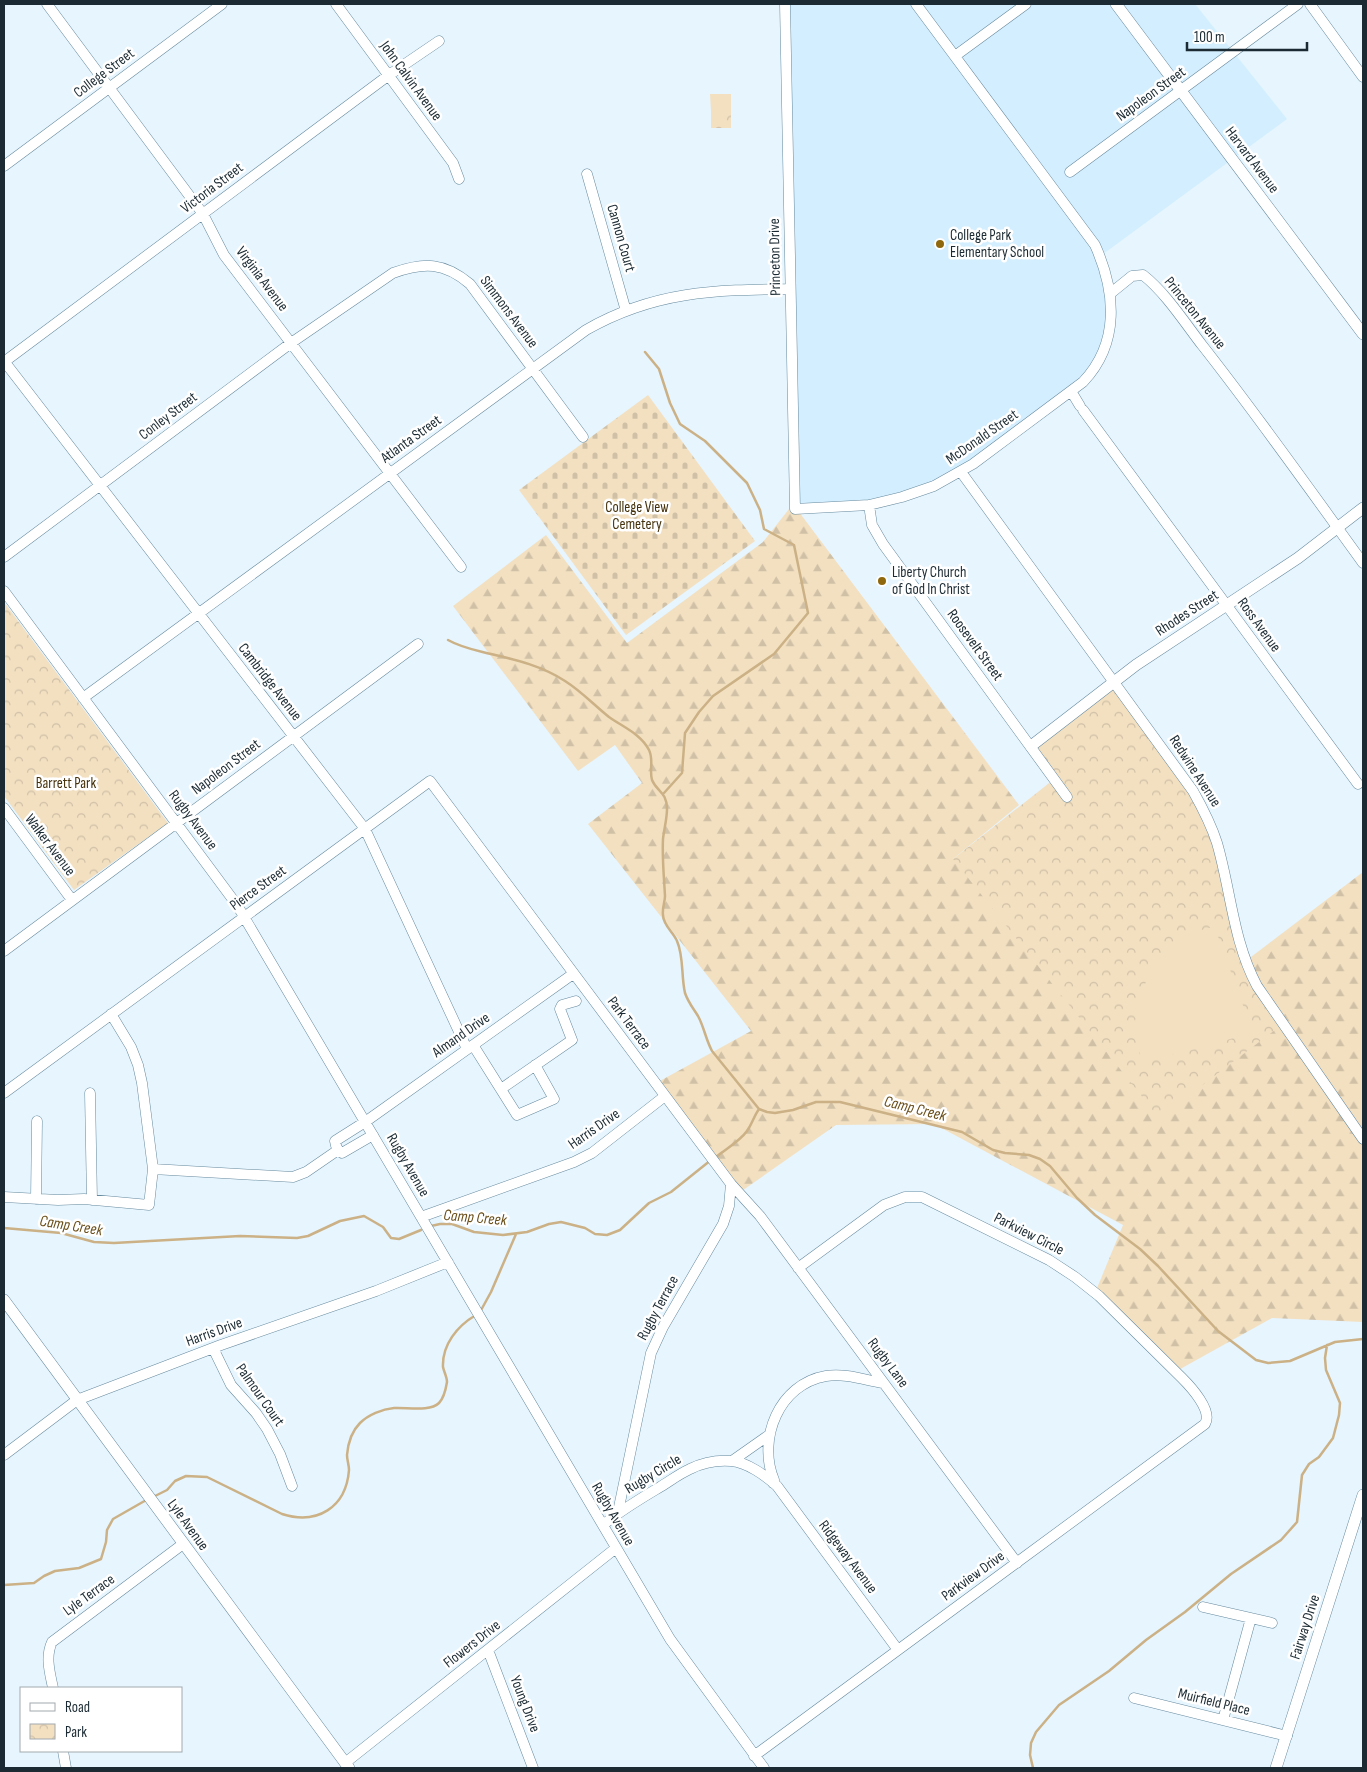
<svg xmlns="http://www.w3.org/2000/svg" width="1367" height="1772" viewBox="0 0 1367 1772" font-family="'Sofia Sans Condensed',sans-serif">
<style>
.built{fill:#d3eefe}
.forest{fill:url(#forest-firs)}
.cemetery{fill:url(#cemetery-stones)}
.park{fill:url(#park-crowns)}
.pitch{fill:#f3e0c1}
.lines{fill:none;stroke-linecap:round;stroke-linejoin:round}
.stream{stroke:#cbb185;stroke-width:2.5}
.minor-casing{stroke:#678a9e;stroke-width:11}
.tertiary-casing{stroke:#678a9e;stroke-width:12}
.minor{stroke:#fff;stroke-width:10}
.tertiary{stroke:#fff;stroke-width:11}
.poi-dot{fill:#8f670c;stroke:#fff;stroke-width:2}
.labels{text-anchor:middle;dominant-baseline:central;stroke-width:5;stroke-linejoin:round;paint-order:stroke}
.street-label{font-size:15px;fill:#1c2b33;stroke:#fff}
.poi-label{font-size:15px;fill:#1c2b33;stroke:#fff;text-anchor:start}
.park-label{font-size:15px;fill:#45320d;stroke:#fff}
.water-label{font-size:16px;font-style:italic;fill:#6a4f1b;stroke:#fff}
</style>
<defs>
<pattern id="forest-firs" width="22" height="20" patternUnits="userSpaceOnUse" patternTransform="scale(1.25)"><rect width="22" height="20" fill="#f3e0c1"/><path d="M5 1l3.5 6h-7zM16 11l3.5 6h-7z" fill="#d0c0a6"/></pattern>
<pattern id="cemetery-stones" width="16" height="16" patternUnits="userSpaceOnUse" patternTransform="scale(1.25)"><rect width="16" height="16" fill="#f3e0c1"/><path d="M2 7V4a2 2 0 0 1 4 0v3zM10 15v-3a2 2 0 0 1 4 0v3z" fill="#d0c0a6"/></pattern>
<pattern id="park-crowns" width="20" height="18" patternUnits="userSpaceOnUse" patternTransform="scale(1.25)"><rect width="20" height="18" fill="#f3e0c1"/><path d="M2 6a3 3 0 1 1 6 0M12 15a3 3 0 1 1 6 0" fill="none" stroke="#d0c0a6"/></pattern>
</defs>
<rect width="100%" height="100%" fill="#e6f5fe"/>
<path class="built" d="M785 4H1195L1287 119 1099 257 1112 287 1105 340 1090 370 1069 389 959 471 895 499 793 504Z"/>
<path class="forest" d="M793 504 1019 805 953 859 1247 960 1363 872V1322L1272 1318 1173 1373 1095 1293 1123 1225 934 1124 836 1125 736 1195 658 1082 751 1031 588 824 642 783 615 745 578 771 453 606 546 535 627 643 763 542Z"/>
<path class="cemetery" d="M648 395 755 541 626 635 519 490Z"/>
<path class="park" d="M711 111H731V128H711Z
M4 602 168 823 74 890 4 796Z
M1117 683 1190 792 1212 837 1247 960 1283 1024 1159 1118 953 859 1058 776 1034 745Z"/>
<path class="pitch" d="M710 94H731V111H711Z
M1207 928H1215L1250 1025 1248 1034 1184 1052 1141 1061 1135 1022 1142 993 1151 967 1166 950 1185 937Z"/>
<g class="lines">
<path class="stream" d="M645 352 659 369 670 403 680 424 705 441 747 483 760 510 764 529 794 545 808 613 774 654 713 696 699 712 685 733 682 773 664 793
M448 640C462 648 475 650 491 654 517 660 542 666 565 681 581 691 594 705 609 717 623 727 641 734 649 750 654 760 649 770 652 780 657 792 667 792 667 809 667 819 664 829 663 839 662 858 664 877 665 896 665 902 662 908 663 915 663 925 673 932 677 941 684 957 681 976 685 993 688 1002 693 1008 698 1016 704 1027 706 1040 712 1051L759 1109
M759 1109 767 1112 775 1113 793 1110 816 1102H840L962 1132 993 1150 1005 1153 1029 1155 1040 1159 1050 1166 1077 1198 1095 1215 1140 1249 1158 1266 1218 1331 1256 1360 1268 1363 1290 1361 1335 1342 1363 1339
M716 1157C726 1149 740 1141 747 1131 752 1124 754 1116 759 1109
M431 1226 440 1224H452L474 1232 503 1235 527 1232 549 1224 561 1222 585 1228 595 1234 607 1235 620 1230 649 1203 671 1192 711 1160
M4 1228 61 1233 94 1242 114 1243 240 1236 297 1238 308 1236 340 1221 364 1216 383 1227 391 1238 399 1239 421 1230
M480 1312 491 1292 516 1234
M153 1497 167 1490 175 1481 186 1476 207 1477 282 1514C317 1525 346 1508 349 1470 349 1465 347 1460 347 1455 348 1443 352 1431 360 1423 368 1415 382 1409 394 1408 406 1407 430 1412 439 1403 443 1399 446 1388 447 1382 447 1377 444 1372 443 1367 442 1345 457 1326 476 1315
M4 1585 34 1583 44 1576 55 1571 79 1568 101 1559 106 1542 107 1530 113 1519 148 1499
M1033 1768 1030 1755 1031 1743 1036 1732 1059 1705 1109 1671 1146 1640 1185 1612 1231 1574 1281 1540 1297 1522 1302 1475 1309 1464 1319 1457 1333 1438 1339 1415 1340 1403 1326 1370 1325 1358 1327 1345"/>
<g class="minor-casing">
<path id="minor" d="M47 4 203 214 224 255 461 567
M336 4 453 163 459 179
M785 4 795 509 869 505 902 497 934 486 973 464 1083 382C1120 343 1116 292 1095 245L916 4
M1310 4 1363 77
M955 56 1026 4
M4 166 222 4
M1070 172 1298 4
M587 174 626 311
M1111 293 1132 276 1143 275C1165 292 1185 323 1202 345 1258 416 1310 490 1363 563
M4 361 365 829 467 1049
M4 362 389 75 439 41
M1071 391 1080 406
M1083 410 1358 784
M961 472 1193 791C1202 807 1211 824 1217 843 1231 891 1233 941 1257 986L1363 1139
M869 505 872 525 883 544 1067 797
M4 557 291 343 393 273C424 262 444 262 470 284L583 437
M4 591 237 905 670 1639 764 1768
M83 698 586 330C654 291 714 290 790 289
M4 808 72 900
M4 951 418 644
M473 1045 517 1115 554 1099 535 1065
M501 1089 572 1040 560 1009 562 1005 576 1001
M4 1093 430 781 731 1184 760 1216 1017 1563
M90 1093 92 1200
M373 1135 342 1153C337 1150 336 1147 335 1141L365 1122 573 974
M153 1169 293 1177 306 1172 338 1150
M4 1197 58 1200 84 1199 149 1205 153 1169 142 1083 138 1065 131 1047 111 1014
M36 1199 37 1121
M421 1217 574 1162 592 1153 665 1096
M213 1348 231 1385 256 1413 267 1429 280 1454 292 1486
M4 1455 77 1400 221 1345 376 1291 448 1262
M732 1461 769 1435
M773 1483 774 1480C757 1439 779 1384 826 1376 845 1373 865 1380 883 1383
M618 1512 651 1353 663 1327 723 1224 729 1206 731 1184
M603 1525C621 1510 640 1499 660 1487 670 1481 679 1474 690 1469 702 1463 718 1460 731 1461 747 1462 766 1476 777 1486L898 1650
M1203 1607 1272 1623
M488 1650 533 1768
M53 1688C50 1673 45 1657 52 1642L183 1544
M1134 1698 1287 1736
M1223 1720 1251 1618
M63 1751 66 1768
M754 1756 1205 1424C1213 1411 1191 1387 1182 1378L1099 1296 1075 1277 1049 1260 922 1197H905L884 1205 798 1268
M345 1763 616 1548"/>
</g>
<g class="tertiary-casing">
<path id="tertiary" d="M1116 4 1363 334
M1031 746 1136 665 1298 558 1363 508
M4 1300 349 1768
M1276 1768 1363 1495"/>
</g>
<use href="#minor" class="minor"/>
<use href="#tertiary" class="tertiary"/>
</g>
<g class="poi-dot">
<circle cx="940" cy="244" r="5"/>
<circle cx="882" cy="581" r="5"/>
</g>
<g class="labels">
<g class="street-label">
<text transform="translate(104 73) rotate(-37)">College Street</text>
<text transform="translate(411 81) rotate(54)">John Calvin Avenue</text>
<text transform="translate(1151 94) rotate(-36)">Napoleon Street</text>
<text transform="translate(1252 160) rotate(53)">Harvard Avenue</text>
<text transform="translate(212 188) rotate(-37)">Victoria Street</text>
<text transform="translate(621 238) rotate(74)">Cannon Court</text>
<text transform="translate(775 257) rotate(-91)">Princeton Drive</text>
<text transform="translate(262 279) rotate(53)">Virginia Avenue</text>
<text transform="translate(509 312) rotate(53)">Simmons Avenue</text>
<text transform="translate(1195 313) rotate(51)">Princeton Avenue</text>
<text transform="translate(168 416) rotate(-37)">Conley Street</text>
<text transform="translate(982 437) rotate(-35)">McDonald Street</text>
<text transform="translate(411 439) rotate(-36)">Atlanta Street</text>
<text transform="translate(1187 613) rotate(-33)">Rhodes Street</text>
<text transform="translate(1259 625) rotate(54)">Ross Avenue</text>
<text transform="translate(975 645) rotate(54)">Roosevelt Street</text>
<text transform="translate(270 682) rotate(52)">Cambridge Avenue</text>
<text transform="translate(226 767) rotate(-37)">Napoleon Street</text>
<text transform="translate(1195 771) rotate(57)">Redwine Avenue</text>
<text transform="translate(193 820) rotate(53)">Rugby Avenue</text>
<text transform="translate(50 845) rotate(53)">Walker Avenue</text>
<text transform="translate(258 888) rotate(-36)">Pierce Street</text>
<text transform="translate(629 1023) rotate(53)">Park Terrace</text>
<text transform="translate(461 1035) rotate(-35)">Almand Drive</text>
<text transform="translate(594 1129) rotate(-35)">Harris Drive</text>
<text transform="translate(408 1165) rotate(60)">Rugby Avenue</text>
<text transform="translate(1029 1234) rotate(27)">Parkview Circle</text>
<text transform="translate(658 1308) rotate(-62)">Rugby Terrace</text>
<text transform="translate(214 1332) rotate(-20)">Harris Drive</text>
<text transform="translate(888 1363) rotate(53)">Rugby Lane</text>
<text transform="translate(260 1395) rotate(55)">Palmour Court</text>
<text transform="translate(653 1474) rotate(-31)">Rugby Circle</text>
<text transform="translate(613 1514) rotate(60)">Rugby Avenue</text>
<text transform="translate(188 1525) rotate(54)">Lyle Avenue</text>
<text transform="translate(848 1557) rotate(53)">Ridgeway Avenue</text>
<text transform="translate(973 1576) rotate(-36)">Parkview Drive</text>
<text transform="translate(89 1595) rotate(-36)">Lyle Terrace</text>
<text transform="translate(1305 1627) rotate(-72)">Fairway Drive</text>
<text transform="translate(472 1644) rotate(-38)">Flowers Drive</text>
<text transform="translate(1214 1702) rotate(14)">Muirfield Place</text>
<text transform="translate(525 1704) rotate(69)">Young Drive</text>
</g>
<g class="poi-label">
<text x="950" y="235">College Park<tspan x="950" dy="17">Elementary School</tspan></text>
<text x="892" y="572">Liberty Church<tspan x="892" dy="17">of God In Christ</tspan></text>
</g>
<g class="park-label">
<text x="637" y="507">College View<tspan x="637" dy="17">Cemetery</tspan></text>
<text x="66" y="783">Barrett Park</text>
</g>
<g class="water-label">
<text transform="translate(915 1109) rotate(14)">Camp Creek</text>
<text transform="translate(475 1218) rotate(5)">Camp Creek</text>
<text transform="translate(71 1226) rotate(9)">Camp Creek</text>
</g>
</g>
<rect width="1367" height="1772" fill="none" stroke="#1c2b33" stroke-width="10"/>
<rect x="20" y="1687" width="162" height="65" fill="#ffffff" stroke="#a4aaad"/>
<rect x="30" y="1703" width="25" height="8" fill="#ffffff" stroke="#a4aaad"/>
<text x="65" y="1712" font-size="15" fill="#1c2b33">Road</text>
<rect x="30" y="1724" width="25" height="15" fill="url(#park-crowns)" stroke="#a4aaad"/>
<text x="65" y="1737" font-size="15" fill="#1c2b33">Park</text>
<path d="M1187 42v8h120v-8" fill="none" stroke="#1c2b33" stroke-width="2.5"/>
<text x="1194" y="42" font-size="15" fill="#1c2b33" stroke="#ffffff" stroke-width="4" paint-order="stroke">100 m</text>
</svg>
